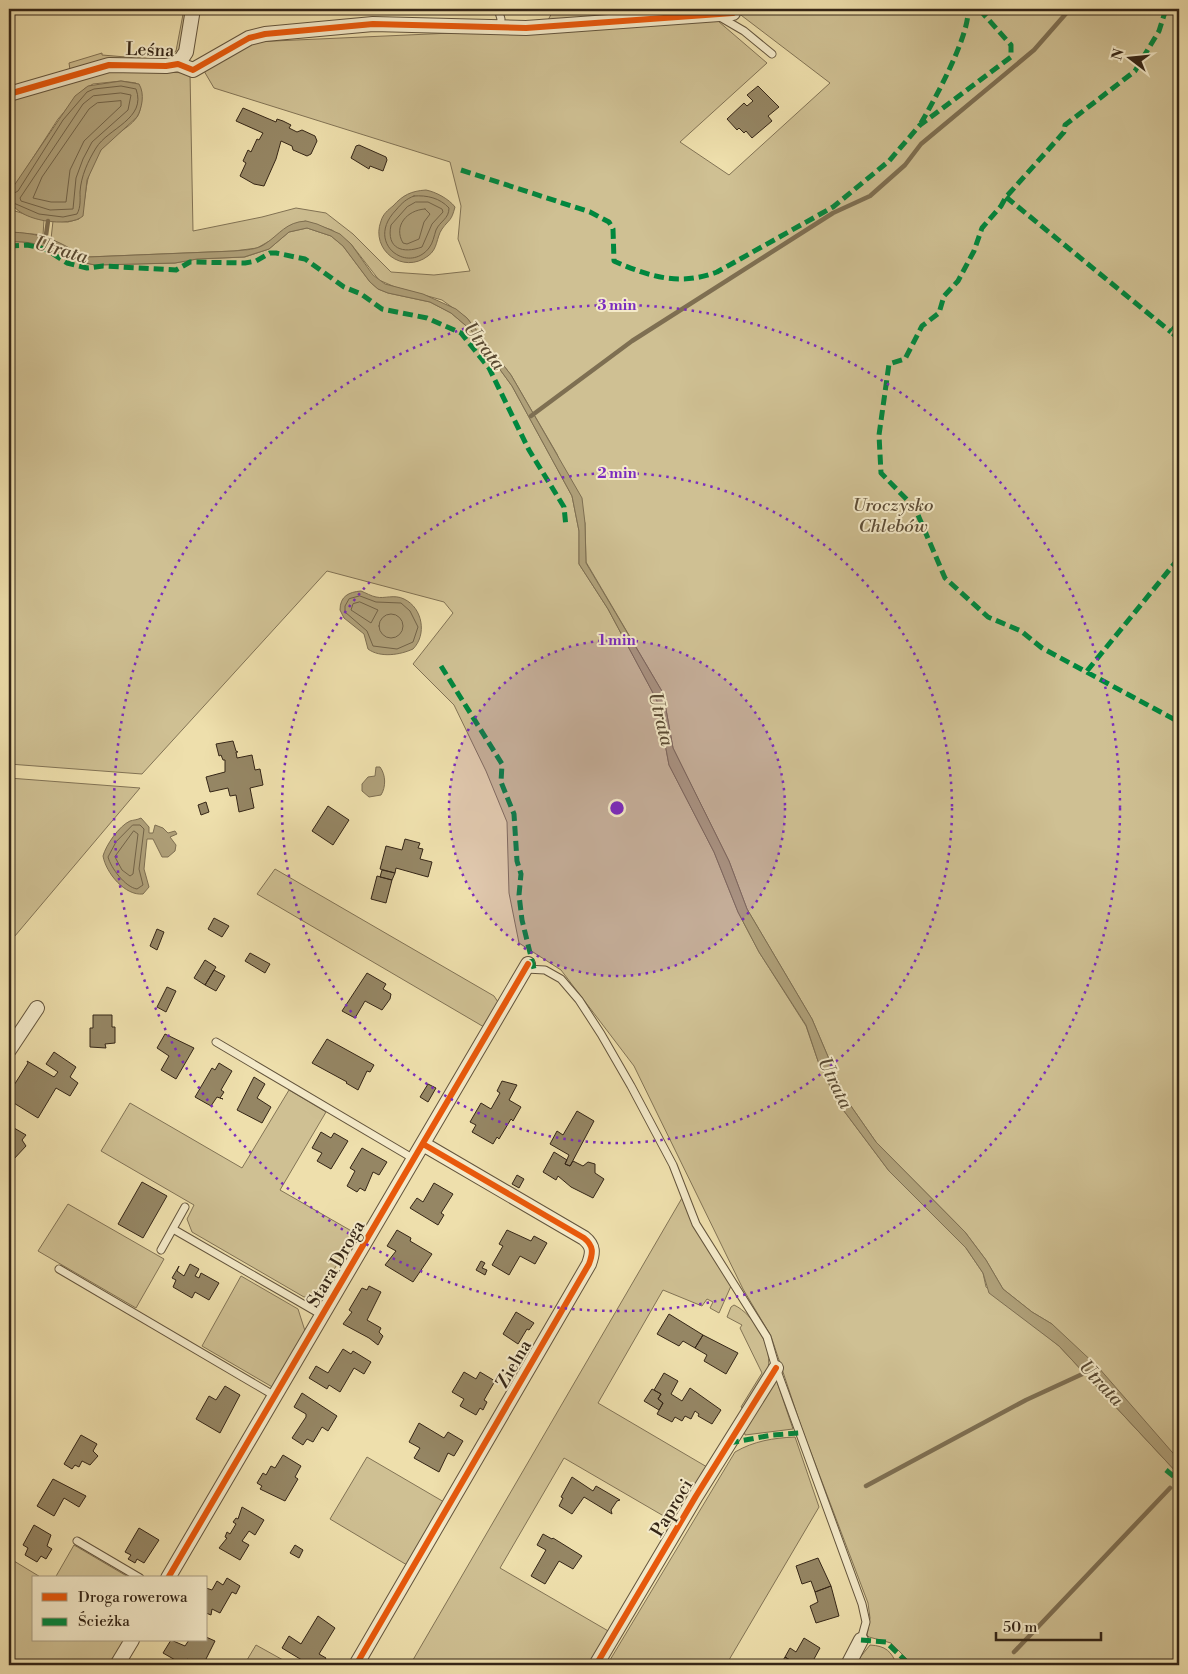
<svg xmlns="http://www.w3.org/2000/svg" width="1188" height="1674" viewBox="0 0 1188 1674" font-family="'Libre Bodoni',serif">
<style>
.green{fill:#cfc093;stroke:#827355}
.water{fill:#afa079;stroke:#7e6f52}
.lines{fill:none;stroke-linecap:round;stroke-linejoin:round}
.shore{stroke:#726348;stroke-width:1}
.stream{stroke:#7e6f52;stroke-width:4.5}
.building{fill:#958664;stroke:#352617}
.lane-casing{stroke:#63543c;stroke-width:9}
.street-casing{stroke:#63543c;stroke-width:16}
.lane{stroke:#f4eac9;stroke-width:7}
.street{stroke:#f4eac9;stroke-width:14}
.quiet{stroke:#00873e;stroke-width:5;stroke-dasharray:10 5;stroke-linecap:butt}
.cycleway-casing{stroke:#f4eac9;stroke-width:9}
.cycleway{stroke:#e8590c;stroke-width:6}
.ring{fill:none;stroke:#7b2cbf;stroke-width:2.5;stroke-dasharray:2.5 5}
.labels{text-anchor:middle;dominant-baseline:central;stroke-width:4;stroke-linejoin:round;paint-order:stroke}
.street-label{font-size:18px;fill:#352617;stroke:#f4eac9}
.park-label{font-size:18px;font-style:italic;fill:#5c4c36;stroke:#f4eac9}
.water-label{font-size:19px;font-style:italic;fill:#5a4b34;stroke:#f4eac9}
.centre{fill:#7b2cbf;stroke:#f4eac9;stroke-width:2.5}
.ring-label{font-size:15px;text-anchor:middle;font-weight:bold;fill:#7b2cbf;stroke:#f4eac9;stroke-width:4;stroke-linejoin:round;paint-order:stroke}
</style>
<rect width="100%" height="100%" fill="#eedfac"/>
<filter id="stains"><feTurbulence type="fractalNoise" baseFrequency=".004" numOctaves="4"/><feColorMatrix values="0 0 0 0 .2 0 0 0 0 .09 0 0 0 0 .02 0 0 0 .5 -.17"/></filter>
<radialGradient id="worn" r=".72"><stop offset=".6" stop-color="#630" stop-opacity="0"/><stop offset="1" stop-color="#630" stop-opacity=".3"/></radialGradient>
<path class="green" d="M184 9H189C185 28 186 51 166 61L103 60 70 70 69 63 102 53V55L162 60 176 51Z
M554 9H1179V1460L1052 1324 1032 1312 1003 1289 986 1260 965 1232 876 1142 846 1099 812 1019 747 909 729 861 673 748 663 693 586 562 585 523 557 454 511 375 467 318 442 300 395 287 379 280 351 244 332 230 305 221 257 248 234 251 88 257 82 256 51 239 53 221 68 222 79 219C87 202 84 184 92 167 94 161 97 154 101 150 121 123 153 126 136 83L121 81 93 84 84 89 58 119 9 195V99L104 70 190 73 193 231 262 217 296 208 326 213 353 234 391 272 434 275 470 271 458 239 461 206 450 162 214 88 204 71 252 42 718 21 767 63 680 142 729 175 830 83 733 9 547 22Z
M9 201 15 211 44 220 43 235 9 232Z
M307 228 331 236 343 246 370 282 378 289 388 293 430 302 451 313 471 330 512 386 572 496 579 531V564L608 609 652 691 657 701 669 765 714 852 738 912 759 952 806 1026 818 1061 838 1103 889 1171 966 1248 983 1273 986 1287 1059 1346 1179 1475V1665H913L891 1643 869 1637 867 1635 870 1618 868 1603 802 1429 771 1336 743 1289 634 1066 561 970 519 943 509 893 507 822 486 771 454 705 413 664 453 613 444 602 327 571 142 774 9 764V242C46 239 62 259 95 265L175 263 197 259 245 257 269 249 289 232Z
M9 778 140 788 9 943Z
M275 869 494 996 498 1002 484 1027 257 894Z
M289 1090 326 1112 280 1190 355 1233 320 1294 304 1297 192 1232 187 1219 194 1205 101 1151 130 1103 242 1168Z
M682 1198 731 1286 719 1313 710 1308 713 1302 707 1299 702 1306 663 1290 598 1403 707 1467 674 1522 564 1458 500 1568 610 1632 590 1665H410Z
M68 1204 164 1259 136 1308 38 1251Z
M241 1276 298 1309 306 1334 274 1388 202 1346Z
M734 1305C754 1314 775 1350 767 1372 763 1385 752 1398 745 1410L741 1407 762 1373 740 1328 742 1325 727 1317 731 1307Z
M776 1379 793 1429 745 1435 744 1430Z
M795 1437 819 1507 726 1665H607L735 1452C754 1441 773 1438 795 1437Z
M367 1457 444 1502 407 1565 330 1519Z
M74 1545 130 1578H55Z
M9 1558 42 1578H34V1640H127L112 1665H9Z
M256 1645 292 1665H244Z
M870 1645C886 1646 891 1651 897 1665H854Z"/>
<path class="water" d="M121 81 139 84C145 94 142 108 137 117L101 150 87 180 83 216C68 230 0 219 11 190L75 96 88 86Z
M426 190C436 192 449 199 455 207 451 222 450 218 442 229 436 238 438 249 428 256 403 275 370 250 381 221 383 214 388 210 393 206 403 195 411 191 426 190Z
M306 221 317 224 340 234 351 244 373 275 385 284 423 294 456 309 467 318 511 375 582 498 585 523 586 563 663 693 673 748 729 861 747 909 812 1019 846 1099 876 1142 965 1232 986 1260 1003 1289 1032 1312 1052 1324 1098 1367 1179 1460V1475L1059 1346 989 1293 983 1273 966 1248 889 1171 838 1103 818 1061 806 1025 759 952 738 912 714 852 669 765 657 701 652 691 608 609 579 564V531L572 496 512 386 471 330 451 313 430 302 388 293 378 289 370 282 343 246 331 236 307 228 289 232 269 249 244 257 197 259 175 263 95 265C62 259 46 239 9 242V232C39 233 57 239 82 256L88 257 234 251C244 250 257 250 265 244 280 234 286 222 306 221Z
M361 591C366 593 371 596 376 597 385 599 394 594 404 599 423 608 427 635 413 649 400 655 380 658 368 649L364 634 344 618 340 610C340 596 349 592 361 591Z
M376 767H380C386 775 386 787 381 795L369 797 362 791V784L368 777 375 776Z
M141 818 149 827V833H153L155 825 163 828 168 833 175 831 177 834 170 837 176 845 175 851 168 857H162L153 839H147L144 869 149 887 143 894C125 896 106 873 103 856 106 845 119 826 130 821 133 820 137 820 141 818Z"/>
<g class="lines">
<path class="shore" d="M121 93 131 95 128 110 92 142 83 159 76 178 73 209 50 210 21 201 20 198 83 104 93 96Z
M121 101V106L84 141 70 170 66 202H51L33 198 42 177 89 109 97 103Z
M9 196 18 191 63 120 87 92 94 89 121 86 136 89C147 119 108 128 96 148 88 161 81 176 80 192 80 199 81 207 77 214L63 217 39 214 9 201
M414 196C427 195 440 198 449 208 449 219 440 221 436 230 434 236 433 243 429 248 408 275 364 243 396 210 402 203 406 199 414 196Z
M416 202H428L442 209 443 212 432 224 422 247C403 254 386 249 391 225L407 207Z
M425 209 430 214 424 222 419 239 407 244 403 243C393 226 407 210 425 209Z
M360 596 376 602 401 603 410 611 418 627 413 642 397 649 373 646 367 631 345 612V606L349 599Z
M360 602 378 610 371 623 351 610 353 604Z
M379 626a12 12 0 1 1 24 0a12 12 0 1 1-24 0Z
M133 825H140L144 829 139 869 143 885 137 889C125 887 111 868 108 857L116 842Z
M134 831 138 834 133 874 130 876 122 870 115 857Z"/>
<path class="stream" d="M45 242 48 221
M531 416 632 341 833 213 870 196 905 165 921 144 1034 50 1070 9
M866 1486 1026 1400 1089 1371
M1014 1652 1170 1488"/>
</g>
<path class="building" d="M758 86 779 107 768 116 772 121 752 138 746 131 744 133 739 128 737 130 727 119 744 103 747 106 753 101 747 95Z
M243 108 276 122 277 119 283 121 291 125 289 128 297 132 302 130 315 136 317 141 311 154 307 156 293 150 292 146 281 141 276 159 264 186 254 184 240 176 246 163 243 161 248 150 251 152 257 139 259 140 263 133 236 121Z
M359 145 386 157 387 160 383 171 370 166 369 169 351 158 356 146Z
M233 741 236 751 238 752H236L237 758 252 755 255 770 260 769 263 785 250 788 254 808 239 812 236 795 230 796 228 788 210 792 206 777 225 772V760H223L221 755 219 756 216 744Z
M206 802 209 812 201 815 198 805Z
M328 806 349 820 333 845 312 831Z
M405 839 420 843 418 848 423 849 420 859 432 862 428 877 396 868 395 873 380 869 386 846 402 850Z
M382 870 395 873 392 880 380 877Z
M377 876 392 880 386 903 371 899Z
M214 918 229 926 222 937 208 929Z
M157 929 164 932 157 950 150 946Z
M250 953 270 964 265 973 245 961Z
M205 960 216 967 205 985 194 978Z
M214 970 225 976 216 991 205 985Z
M367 973 386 984 383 989 391 994 390 999 382 1010 365 1001 355 1018 342 1011Z
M167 987 176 991 166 1012 157 1007Z
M93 1015H112V1027H115V1043L105 1044 106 1048 90 1047V1028H93Z
M165 1034 194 1048 176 1079 161 1070 169 1056 157 1048Z
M327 1039 374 1065 370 1072 367 1071 358 1090 346 1083 347 1082 312 1063Z
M54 1052 76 1067 70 1077 78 1083 70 1096 56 1088 38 1118 9 1100V1093L28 1063 27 1061 54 1077 58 1072 46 1064Z
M219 1063 232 1071 221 1090 224 1092 220 1098 223 1099 217 1097 211 1106 195 1097 212 1068 215 1070Z
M254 1077 265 1084 257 1098 271 1107 262 1123 237 1110Z
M502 1081 517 1085 509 1100 521 1107 513 1121 511 1119 499 1139 497 1137 493 1144 472 1132 476 1125 470 1122 481 1103 491 1109 500 1093 497 1091Z
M428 1084 436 1088 428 1102 420 1097Z
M577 1111 594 1121 570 1166 565 1164 569 1155 550 1144 557 1131 563 1135Z
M9 1125 26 1135 22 1140 26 1146 13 1160 9 1157Z
M321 1132 331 1138 334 1133 348 1141 331 1169 317 1161 322 1153 312 1148Z
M362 1148 387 1162 379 1175 373 1172 365 1191 360 1188 357 1192 347 1186 355 1171 350 1168Z
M554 1152 567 1160 565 1164 570 1166 573 1161 583 1166 588 1162 595 1164V1173L604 1179 593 1198 571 1187 558 1176 556 1180 543 1172Z
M517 1175 524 1179 519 1188 512 1184Z
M142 1182 167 1196 143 1238 118 1224Z
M434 1183 453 1194 441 1213 444 1215 438 1225 410 1208 417 1198 423 1202Z
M397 1230 411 1238 410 1241 432 1254 413 1282 385 1265 396 1251 387 1246Z
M507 1230 531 1241 534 1236 547 1243 535 1264 520 1256 509 1275 492 1265 503 1246 499 1244Z
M481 1261 485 1263 482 1268 487 1270 485 1275 476 1270Z
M190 1264 199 1269 195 1276 199 1278 201 1273 219 1283 209 1300 195 1292 192 1298 173 1287 176 1280 172 1278 179 1266 177 1271 184 1276Z
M369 1286 381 1292 367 1320 381 1328 379 1332 383 1336 378 1345 369 1338 343 1324 352 1312 349 1310 362 1288 367 1290Z
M516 1312 534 1323 529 1330 527 1329 518 1344 503 1334Z
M669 1314 703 1335 695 1348 683 1341 679 1346 657 1334Z
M703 1335 738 1353 726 1374 704 1361 707 1355 695 1348Z
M343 1349 351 1354 353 1351 371 1362 364 1374 354 1368 340 1392 329 1385 327 1389 309 1378 316 1366 328 1373Z
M464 1372 476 1379 480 1372 495 1381 484 1400 487 1402 483 1410 480 1408 476 1415 460 1406 464 1399 452 1392Z
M664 1373 678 1381 671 1394 682 1401 690 1388 721 1410 712 1424 698 1416 699 1414 695 1411 691 1419 685 1416 682 1421 675 1417 672 1422 657 1414 663 1403 658 1399 661 1394 654 1390Z
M225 1386 240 1395 220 1433 196 1419 209 1396 216 1400Z
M652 1389 661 1394 658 1399 663 1403 659 1410 644 1401Z
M302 1393 337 1416 328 1431 322 1427 313 1442 307 1439 303 1445 292 1438 306 1417V1414L294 1407Z
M419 1423 444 1438 448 1432 463 1441 454 1456 448 1453 439 1472 414 1458 420 1448 409 1442Z
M81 1435 97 1444 93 1451 98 1456 90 1465 82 1461 79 1467 75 1465 72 1469 64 1464Z
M283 1455 301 1466 295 1477 298 1479 285 1501 260 1489 262 1486 257 1483 263 1473 266 1475 271 1466 275 1468Z
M572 1477 593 1491 596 1486 620 1500 617 1501 611 1510 612 1514 584 1497 572 1514 559 1506 563 1498 561 1497Z
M53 1479 86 1496 79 1507 64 1498 54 1516 37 1506Z
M242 1507 264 1520 255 1535 249 1531 242 1541 249 1545 240 1560 219 1548 227 1538 225 1537 227 1532 230 1534 236 1524 233 1522 236 1518 238 1519Z
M34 1525 51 1535 47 1546 52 1549 46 1559 41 1556 37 1562 25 1555 28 1548 23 1545Z
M139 1528 159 1540 144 1563 137 1559 135 1563 128 1559 131 1555 125 1552Z
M543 1534 552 1539 553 1538 582 1556 573 1569 559 1561 545 1584 531 1576 546 1550 537 1545Z
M295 1545 303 1550 299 1558 290 1553Z
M818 1558 831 1586 815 1592 811 1581 802 1584 796 1566Z
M227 1578 240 1586 236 1594 232 1592 220 1613 212 1609 211 1615 206 1613V1588L212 1590 217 1581 223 1585Z
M831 1586 839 1616 816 1623 810 1606 818 1602 815 1592Z
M318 1616 335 1628 319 1654 326 1658 322 1665H310L282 1648 289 1636 301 1644Z
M206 1637 215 1641 203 1665H198L187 1659 184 1665 163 1653 171 1640 185 1646 189 1640H206Z
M804 1638 820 1648 814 1659 816 1661 813 1665H798L785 1657 790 1648 796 1652Z
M785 1657 798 1665H780Z"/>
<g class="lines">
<g class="lane-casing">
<path id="lane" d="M498 9 501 19 500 27
M720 17 744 31 772 54
M526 969 545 970 561 979 579 1000 601 1034 631 1086 673 1165 696 1224 767 1337 776 1368 862 1604 866 1622 861 1640
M216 1042 414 1159
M173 1229 322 1315
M161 1250 185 1207
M59 1269 275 1396
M77 1541 140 1578"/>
</g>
<g class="street-casing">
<path id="street" d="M178 64 186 52 193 9
M9 94 109 65 166 66 178 64 193 70 249 38 265 34 373 24 526 28 733 13
M9 1050 37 1008
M168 1578 528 964
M117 1665 132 1640
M356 1665 589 1264C593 1253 594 1246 584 1238L423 1144
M596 1665 696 1496 776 1368
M848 1665 861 1640"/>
</g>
<use href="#lane" class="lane"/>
<use href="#street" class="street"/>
<path class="quiet" d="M1166 9 1159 31 1135 71 1065 125 1064 132 1006 197 1001 206 982 228 974 251 958 281 944 296 939 313 922 326 905 359 889 364 879 435 881 473 915 508 945 578 988 617 1021 631 1042 648 1179 722
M733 13 760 9
M921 123C935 99 970 35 968 9
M461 170 590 212 609 222 613 229 614 261 616 262C651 277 680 286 717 272L833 207 889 161 920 125 1011 57V45L979 9
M1006 197 1171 332
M9 246 27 245 37 247 47 250 67 263 87 268 103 266 176 270 190 262 245 263 256 261 270 253H276L305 259 344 287 361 294 382 309 427 318 461 333 489 368 529 450 564 507 566 527
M1179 322 1171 332 1179 339
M441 666 502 764 501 782 514 814 517 861 521 874 519 895 522 920 534 969
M1087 671 1179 558
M729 1443 772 1435 799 1433
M1166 1470 1179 1481
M861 1640 886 1642 910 1665"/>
<g class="cycleway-casing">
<path id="cycleway" d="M9 94 109 65 166 66 178 64 193 70 249 38 265 34 373 24 526 28 733 13
M168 1578 528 964
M356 1665 589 1264C593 1253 594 1246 584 1238L423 1144
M596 1665 696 1496 776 1368"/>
</g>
<use href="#cycleway" class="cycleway"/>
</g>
<circle cx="617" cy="808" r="168" fill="#7b2cbf" fill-opacity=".12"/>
<g class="ring">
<circle cx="617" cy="808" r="168"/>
<circle cx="617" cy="808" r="335"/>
<circle cx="617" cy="808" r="503"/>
</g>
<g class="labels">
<g class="street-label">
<text transform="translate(150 50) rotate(2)">Leśna</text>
<text transform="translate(336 1264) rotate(-60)">Stara Droga</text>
<text transform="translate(514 1364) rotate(-60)">Zielna</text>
<text transform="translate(672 1508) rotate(-59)">Paproci</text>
</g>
<g class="park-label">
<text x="893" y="505">Uroczysko<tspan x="893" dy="21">Chlebów</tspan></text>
</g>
<g class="water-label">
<text transform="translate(61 250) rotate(16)">Utrata</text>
<text transform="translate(484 346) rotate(53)">Utrata</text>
<text transform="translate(661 719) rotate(76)">Utrata</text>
<text transform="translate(835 1083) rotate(64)">Utrata</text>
<text transform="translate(1101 1383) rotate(47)">Utrata</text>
</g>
</g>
<circle cx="617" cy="808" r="8" class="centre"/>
<g class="ring-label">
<text x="617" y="310">3 min</text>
<text x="617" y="478">2 min</text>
<text x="617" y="645">1 min</text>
</g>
<rect width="1188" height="1674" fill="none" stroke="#eedfac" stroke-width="30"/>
<rect x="10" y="10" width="1168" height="1654" fill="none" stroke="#352617" stroke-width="2.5"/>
<rect x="15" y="15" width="1158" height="1644" fill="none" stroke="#352617"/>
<rect x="32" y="1576" width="175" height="65" fill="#f4eac9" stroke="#a89c82"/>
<rect x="42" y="1593" width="25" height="8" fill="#e8590c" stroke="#a89c82"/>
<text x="78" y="1602" font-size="15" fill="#352617">Droga rowerowa</text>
<rect x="42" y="1618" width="25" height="8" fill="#00873e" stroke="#a89c82"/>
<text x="78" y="1626" font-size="15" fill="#352617">Ścieżka</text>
<g transform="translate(1130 58) rotate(286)" stroke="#f4eac9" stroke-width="4" paint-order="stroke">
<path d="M0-4L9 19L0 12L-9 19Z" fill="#352617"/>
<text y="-8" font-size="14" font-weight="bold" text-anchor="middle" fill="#352617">N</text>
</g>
<path d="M996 1632v8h105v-8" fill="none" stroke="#352617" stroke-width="2.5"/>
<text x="1003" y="1632" font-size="15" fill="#352617" stroke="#f4eac9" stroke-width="4" paint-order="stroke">50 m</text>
<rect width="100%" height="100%" filter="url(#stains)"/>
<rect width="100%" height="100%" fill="url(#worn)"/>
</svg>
